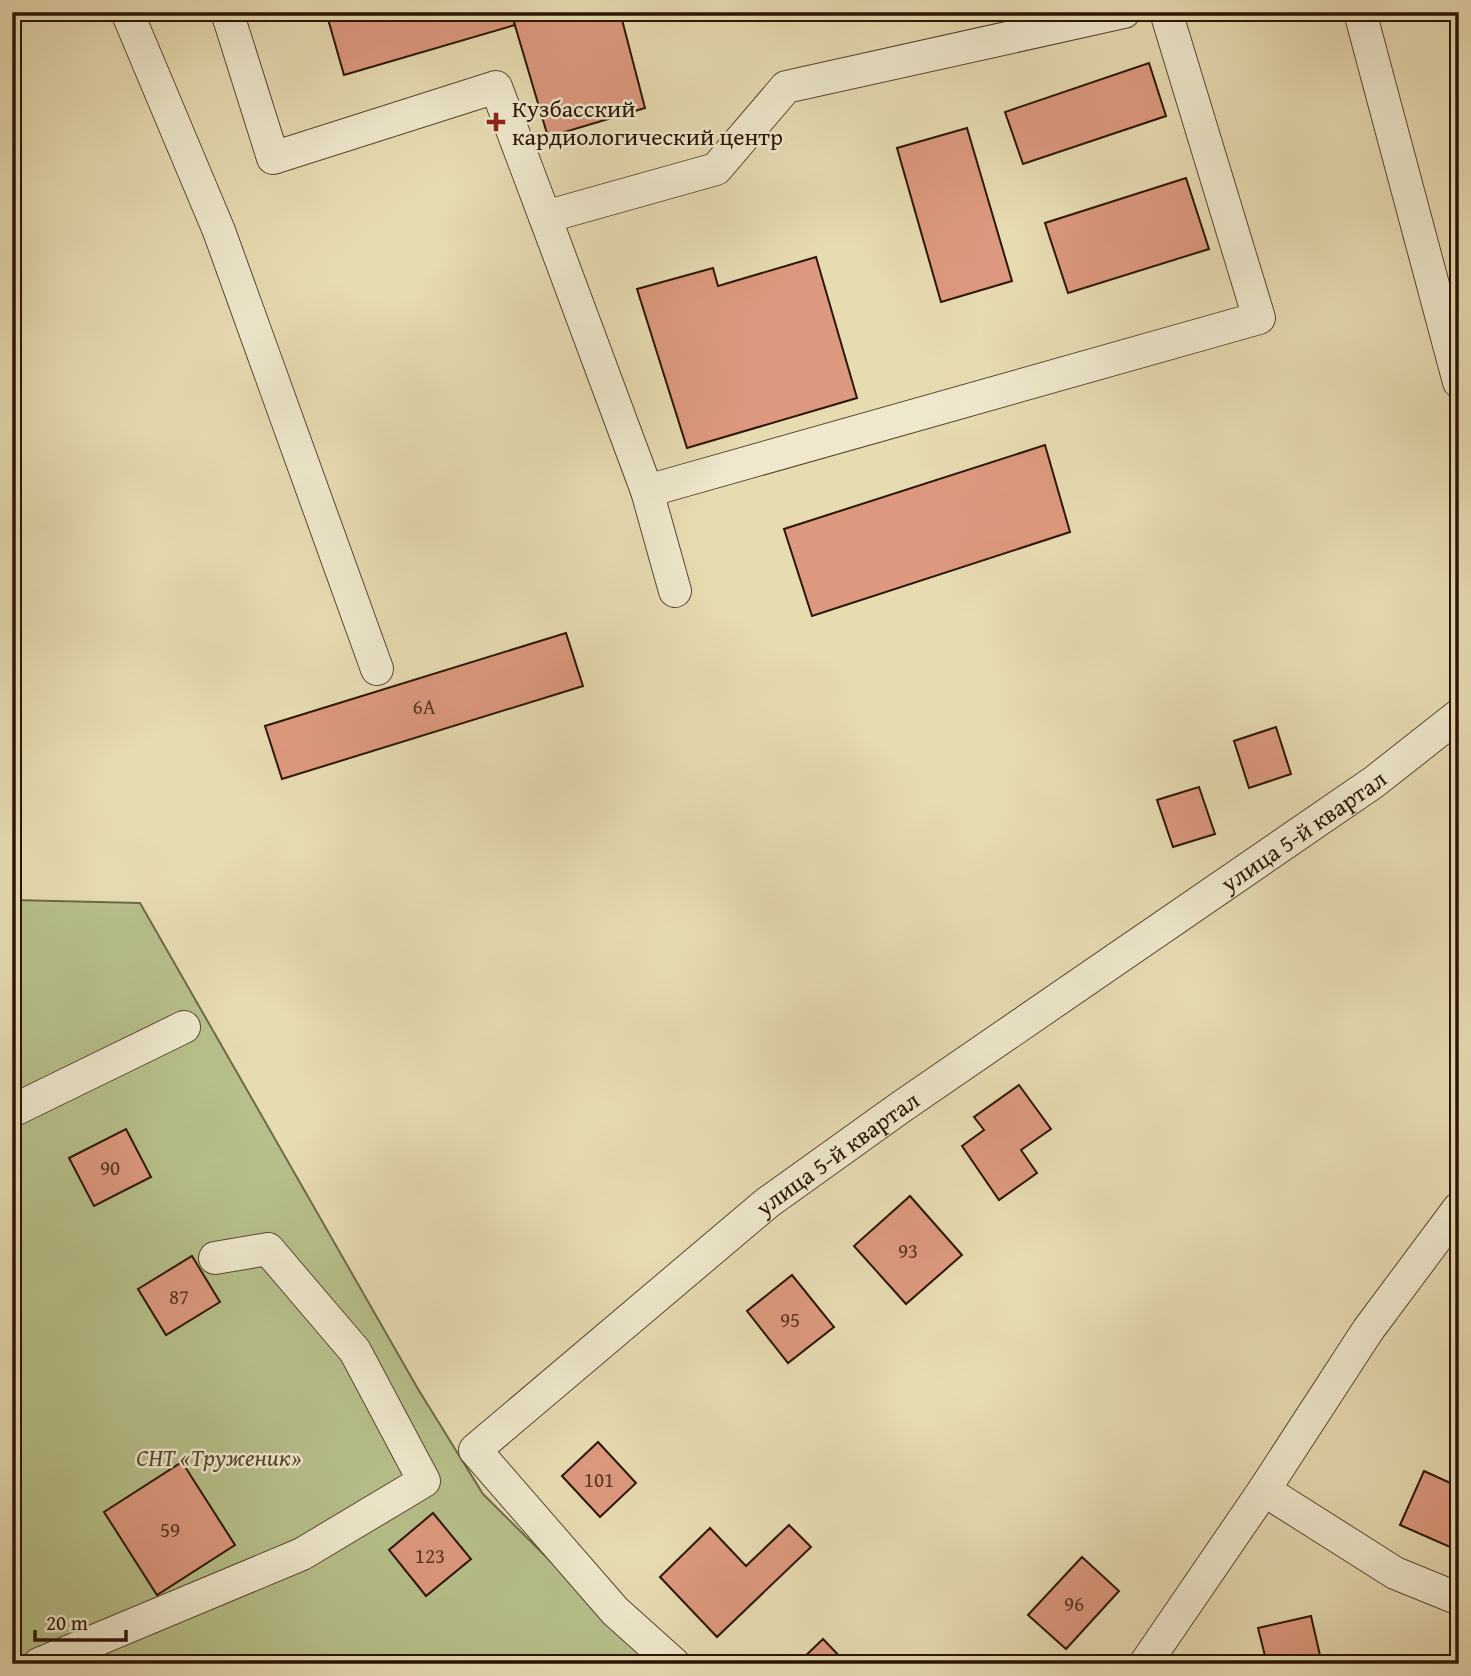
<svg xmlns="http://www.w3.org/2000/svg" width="1471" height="1676" viewBox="0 0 1471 1676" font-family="'Gentium Book Plus',serif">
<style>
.green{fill:#b7c08b;stroke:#706a48;stroke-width:2}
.building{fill:#dd997f;stroke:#2a1504;stroke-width:2}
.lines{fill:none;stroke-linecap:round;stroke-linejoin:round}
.minor-casing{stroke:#594630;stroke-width:34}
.minor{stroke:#efe8cd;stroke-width:32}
.poi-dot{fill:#8f2418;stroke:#efe8cd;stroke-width:2.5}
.labels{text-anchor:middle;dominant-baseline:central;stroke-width:5;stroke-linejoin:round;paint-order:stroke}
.number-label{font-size:21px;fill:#573623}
.poi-label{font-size:24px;fill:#2a1504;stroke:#efe8cd;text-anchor:start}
.street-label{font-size:24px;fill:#2a1504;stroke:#efe8cd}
.park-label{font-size:24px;font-style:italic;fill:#54482c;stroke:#efe8cd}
</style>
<rect width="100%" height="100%" fill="#e7dbb2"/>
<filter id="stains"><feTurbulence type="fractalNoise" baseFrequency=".00286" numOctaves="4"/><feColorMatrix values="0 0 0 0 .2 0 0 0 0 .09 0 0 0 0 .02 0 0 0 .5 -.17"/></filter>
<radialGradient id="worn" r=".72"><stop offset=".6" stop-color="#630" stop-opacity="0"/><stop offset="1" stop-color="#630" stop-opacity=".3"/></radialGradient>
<path class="green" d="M12 900 140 903 418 1389 483 1494 654 1664H12Z"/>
<path class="building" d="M326 12H511L515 25 344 75Z
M511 12H620L645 108 548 137Z
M1149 63 1166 116 1023 164 1005 112Z
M967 128 1012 281 941 302 897 148Z
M1186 178 1209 249 1068 293 1045 223Z
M816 257 857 398 687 448 637 289 713 268 718 286Z
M1045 445 1070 532 812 616 784 529Z
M566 633 583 686 282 779 265 726Z
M1276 727 1291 774 1249 788 1234 741Z
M1199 787 1215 834 1173 847 1157 800Z
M1019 1085 1051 1129 1021 1150 1037 1173 999 1200 962 1146 984 1130 974 1117Z
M126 1129 151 1177 94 1206 69 1158Z
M910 1196 962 1255 906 1304 854 1246Z
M192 1256 220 1302 166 1335 138 1289Z
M792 1275 834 1327 788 1363 747 1311Z
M598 1442 636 1483 600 1517 562 1476Z
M182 1462 235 1545 157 1595 104 1512Z
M1424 1471 1459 1487V1551L1400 1525Z
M433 1513 471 1559 426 1596 389 1550Z
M789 1525 811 1547 717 1637 660 1577 710 1528 746 1566Z
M1082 1557 1119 1591 1066 1649 1028 1615Z
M1311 1616 1322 1664H1267L1258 1628Z
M823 1639 847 1664H797Z"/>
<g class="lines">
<g class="minor-casing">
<g id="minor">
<path d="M127 12 219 231 377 669"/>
<path d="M227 12 273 158 496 87 545 217"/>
<path d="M1360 12 1459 382"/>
<path d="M647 491 1259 318 1166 12"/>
<path d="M675 591 647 491 545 217 716 169 786 87 1124 12"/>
<path d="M12 1111 184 1027"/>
<path d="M1264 1490 1395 1573 1459 1599"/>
<path d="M39 1664 302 1554 424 1481 355 1351 268 1249 215 1258"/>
<path id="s1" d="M674 1664 615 1611 475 1450 767 1203 901 1107 1374 782 1459 715"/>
<path d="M1145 1664 1264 1490 1368 1330 1459 1208"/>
</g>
</g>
<use href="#minor" class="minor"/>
</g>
<path class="poi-dot" d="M492.5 111.5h7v7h7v7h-7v7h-7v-7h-7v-7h7z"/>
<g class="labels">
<g class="number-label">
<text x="424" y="706">6А</text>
<text x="110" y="1167">90</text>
<text x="908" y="1250">93</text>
<text x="179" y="1296">87</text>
<text x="790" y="1319">95</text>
<text x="599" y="1479">101</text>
<text x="170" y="1529">59</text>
<text x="430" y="1555">123</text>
<text x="1074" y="1603">96</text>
</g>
<g class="poi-label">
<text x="512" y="108">Кузбасский<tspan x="512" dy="28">кардиологический центр</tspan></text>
</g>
<g class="street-label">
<text stroke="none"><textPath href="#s1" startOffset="1328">улица 5-й квартал</textPath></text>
<text stroke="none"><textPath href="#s1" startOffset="761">улица 5-й квартал</textPath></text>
</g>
<g class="park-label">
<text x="219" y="1457">СНТ «Труженик»</text>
</g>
</g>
<rect width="1471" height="1676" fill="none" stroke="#e7dbb2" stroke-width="42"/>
<rect x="14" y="14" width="1443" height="1648" fill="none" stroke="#2a1504" stroke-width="3.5"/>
<rect x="21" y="21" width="1429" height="1634" fill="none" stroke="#2a1504" stroke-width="2"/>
<path d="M35 1630v10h91v-10" fill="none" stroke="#2a1504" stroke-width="3.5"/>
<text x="46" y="1630" font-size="21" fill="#2a1504" stroke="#efe8cd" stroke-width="5" paint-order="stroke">20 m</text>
<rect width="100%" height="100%" filter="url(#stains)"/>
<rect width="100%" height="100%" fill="url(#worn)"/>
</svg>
